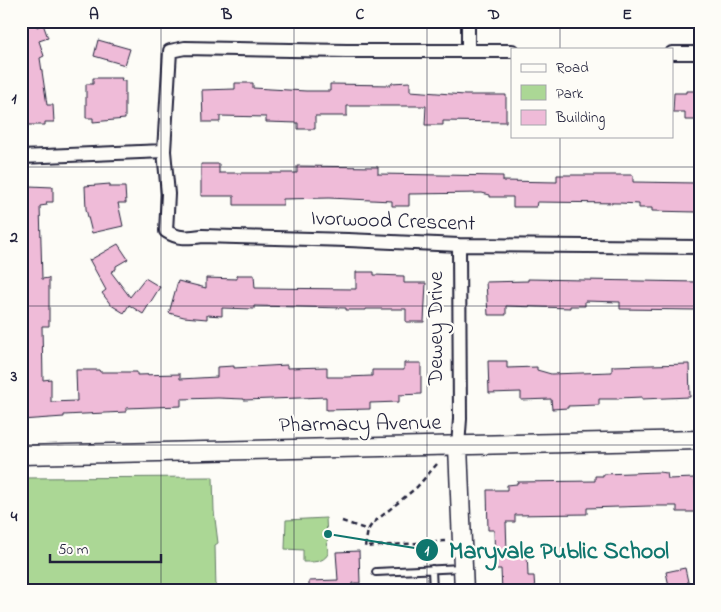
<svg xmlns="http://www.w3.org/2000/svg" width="721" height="612" viewBox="0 0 721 612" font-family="'Indie Flower',sans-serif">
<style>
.green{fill:#abd795;stroke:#667c68}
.building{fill:#efbbd8;stroke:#22223b}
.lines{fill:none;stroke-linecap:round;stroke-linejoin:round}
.lane-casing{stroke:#22223b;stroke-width:10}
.street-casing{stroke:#22223b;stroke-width:16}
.secondary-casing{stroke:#22223b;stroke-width:21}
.path{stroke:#22223b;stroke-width:2.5;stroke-dasharray:5 4;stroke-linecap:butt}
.lane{stroke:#fdfcf7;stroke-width:6}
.street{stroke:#fdfcf7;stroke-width:12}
.secondary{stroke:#fdfcf7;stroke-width:18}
.grid{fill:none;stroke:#22223b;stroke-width:1;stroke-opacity:0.55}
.labels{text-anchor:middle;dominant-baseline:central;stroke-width:4.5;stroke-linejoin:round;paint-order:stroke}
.street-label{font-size:22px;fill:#22223b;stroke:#fdfcf7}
.leader{fill:none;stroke:#0f766e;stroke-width:2}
.callout-dot{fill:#0f766e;stroke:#fdfcf7;stroke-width:2}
.mark-label{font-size:15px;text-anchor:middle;font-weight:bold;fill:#fff}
.callout-label{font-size:24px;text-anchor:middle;font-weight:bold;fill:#0f766e;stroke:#fdfcf7;stroke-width:4.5;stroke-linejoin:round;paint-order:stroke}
.neatline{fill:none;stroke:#22223b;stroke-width:2}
.grid-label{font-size:16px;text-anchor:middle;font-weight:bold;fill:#22223b}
</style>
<rect width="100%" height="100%" fill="#fdfcf7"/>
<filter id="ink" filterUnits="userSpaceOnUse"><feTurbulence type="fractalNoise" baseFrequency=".02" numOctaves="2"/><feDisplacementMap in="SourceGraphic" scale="10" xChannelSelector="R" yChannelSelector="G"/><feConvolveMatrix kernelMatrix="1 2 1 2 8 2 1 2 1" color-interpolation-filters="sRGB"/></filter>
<g filter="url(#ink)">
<path class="green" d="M213 477 214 511 218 543 215 545 216 591H21V478Z
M326 518 328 554C323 563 312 562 303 562V550L285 549 286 520Z"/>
<path class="building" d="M21 21H34L37 27 43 24 48 38 39 41 44 56 40 58 47 105H53L54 122H45V125H21Z
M98 40 130 49 125 65 94 56Z
M93 78H122L121 81H125V119L93 122V118H86V84H93Z
M410 82V91L465 95H506V122L443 121V125H425L426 106H347V116H315V129H298V123L266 122V117L220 116V122H203L202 90 235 89V83H253V88L306 91H330V84L391 85V83Z
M686 91H698V120H685V112H673L674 93H686Z
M201 164H219V173H297V166L378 167V174L503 176V181L557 182V175H633V182L696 183V212L652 211V208H639V204L620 203 537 202 536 207H513V197H490V195L482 193 409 194V206H392V201L329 198 283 199V205H234V196H201Z
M110 184V187H125L126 203H118L123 226 92 233 86 209 85 186Z
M29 186 53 187V202H46L47 205 40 206 42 279 49 278V326H42L43 380 51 379V402L77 401 76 370H99L100 372H137V375L180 374V379L217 377V367L234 366V368L287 365V368L327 367V377H347L372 376V370H404V363H421V394L399 395V402L370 403V409L326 410V397L244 400V399L218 398 181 399V406L126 408V412L64 415V417L21 420V189H29Z
M118 244 128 259 116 266V269L111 272 130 297 145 278 160 287 143 314 129 305 124 313 111 305 102 293 106 290 89 259 90 260Z
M356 272H374V275L404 276V283H426L424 322H406V309H366V310H346V308L254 306V309L222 308V316L207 315V319L184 317 169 313 178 281 206 288V278L237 279V275H254L255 288 356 289Z
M528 279 697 282 696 310 620 309V302L585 301V306H570V308L506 306V315H488L486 282 528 281Z
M488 361H507V368L537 367V370L551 374 612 372V366L689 364 690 397 642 399V397L619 398V399H599V405L568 406V408L552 409 551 399 521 400V392L489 393Z
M659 472 667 473 668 479 695 478 696 512H677V506H649L587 508V514L515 515V522H506L507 551 527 550 528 576H534L535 591H502L501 569H496L495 566 494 530H488L487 490H507V485L517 484V482L595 481V476H603V474Z
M359 551 360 583H352V591H309V581L338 580 336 552Z
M685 568 690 591H670L666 572Z"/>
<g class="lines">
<g class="lane-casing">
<path id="lane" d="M432 569 433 591
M376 572 462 568"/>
</g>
<g class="street-casing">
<path id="street" d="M468 50V21
M512 51H347L185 48 170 51 164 151 168 194 166 231C178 239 188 238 202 236L348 240 459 245 700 247
M672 53H700
M21 157 164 151
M458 446 460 419 459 245"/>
</g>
<g class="secondary-casing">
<path id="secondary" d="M458 446 464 591
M21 455 700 440"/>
</g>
<path class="path" d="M437 464 417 487 372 524 368 530 365 547 445 541
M342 521 368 530"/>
<use href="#lane" class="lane"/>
<use href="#street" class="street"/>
<use href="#secondary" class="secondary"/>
</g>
</g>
<path class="grid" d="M161 21V591M294 21V591M427 21V591M560 21V49M560 136V591M21 167H700M21 306H700M21 445H700"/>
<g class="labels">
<g class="street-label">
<text transform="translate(393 222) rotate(2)">Ivorwood Crescent</text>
<text transform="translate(437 328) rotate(-90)">Dewey Drive</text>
<text transform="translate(360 425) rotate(-1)">Pharmacy Avenue</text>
</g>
</g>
<path class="leader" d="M328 534L427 550"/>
<g class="callout-dot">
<circle cx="328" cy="534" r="5"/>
<circle cx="427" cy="550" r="12"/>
</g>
<g class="mark-label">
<text x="427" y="555">1</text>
</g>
<g class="callout-label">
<text x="559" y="558">Maryvale Public School</text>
</g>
<rect width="721" height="612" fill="none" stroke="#fdfcf7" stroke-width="55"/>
<rect x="511" y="48" width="162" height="90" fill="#fdfcf7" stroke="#a5a5ac"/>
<rect x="521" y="64" width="25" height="8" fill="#fdfcf7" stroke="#a5a5ac"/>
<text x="556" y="72" font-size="15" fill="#22223b">Road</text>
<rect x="521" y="85" width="25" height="15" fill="#abd795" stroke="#a5a5ac"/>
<text x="556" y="98" font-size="15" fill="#22223b">Park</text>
<rect x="521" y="110" width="25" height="15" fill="#efbbd8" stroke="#a5a5ac"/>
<text x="556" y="122" font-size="15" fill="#22223b">Building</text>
<path d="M50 554v8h111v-8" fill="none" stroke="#22223b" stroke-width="2.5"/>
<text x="58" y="554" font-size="15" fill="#22223b" stroke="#fdfcf7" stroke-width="4" paint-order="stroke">50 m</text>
<rect x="28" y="28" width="666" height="556" class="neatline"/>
<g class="grid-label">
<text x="94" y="19">A</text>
<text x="227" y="19">B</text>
<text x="360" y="19">C</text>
<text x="494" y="19">D</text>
<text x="627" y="19">E</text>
<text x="14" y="103">1</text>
<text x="14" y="242">2</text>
<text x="14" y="381">3</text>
<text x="14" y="521">4</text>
</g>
</svg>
